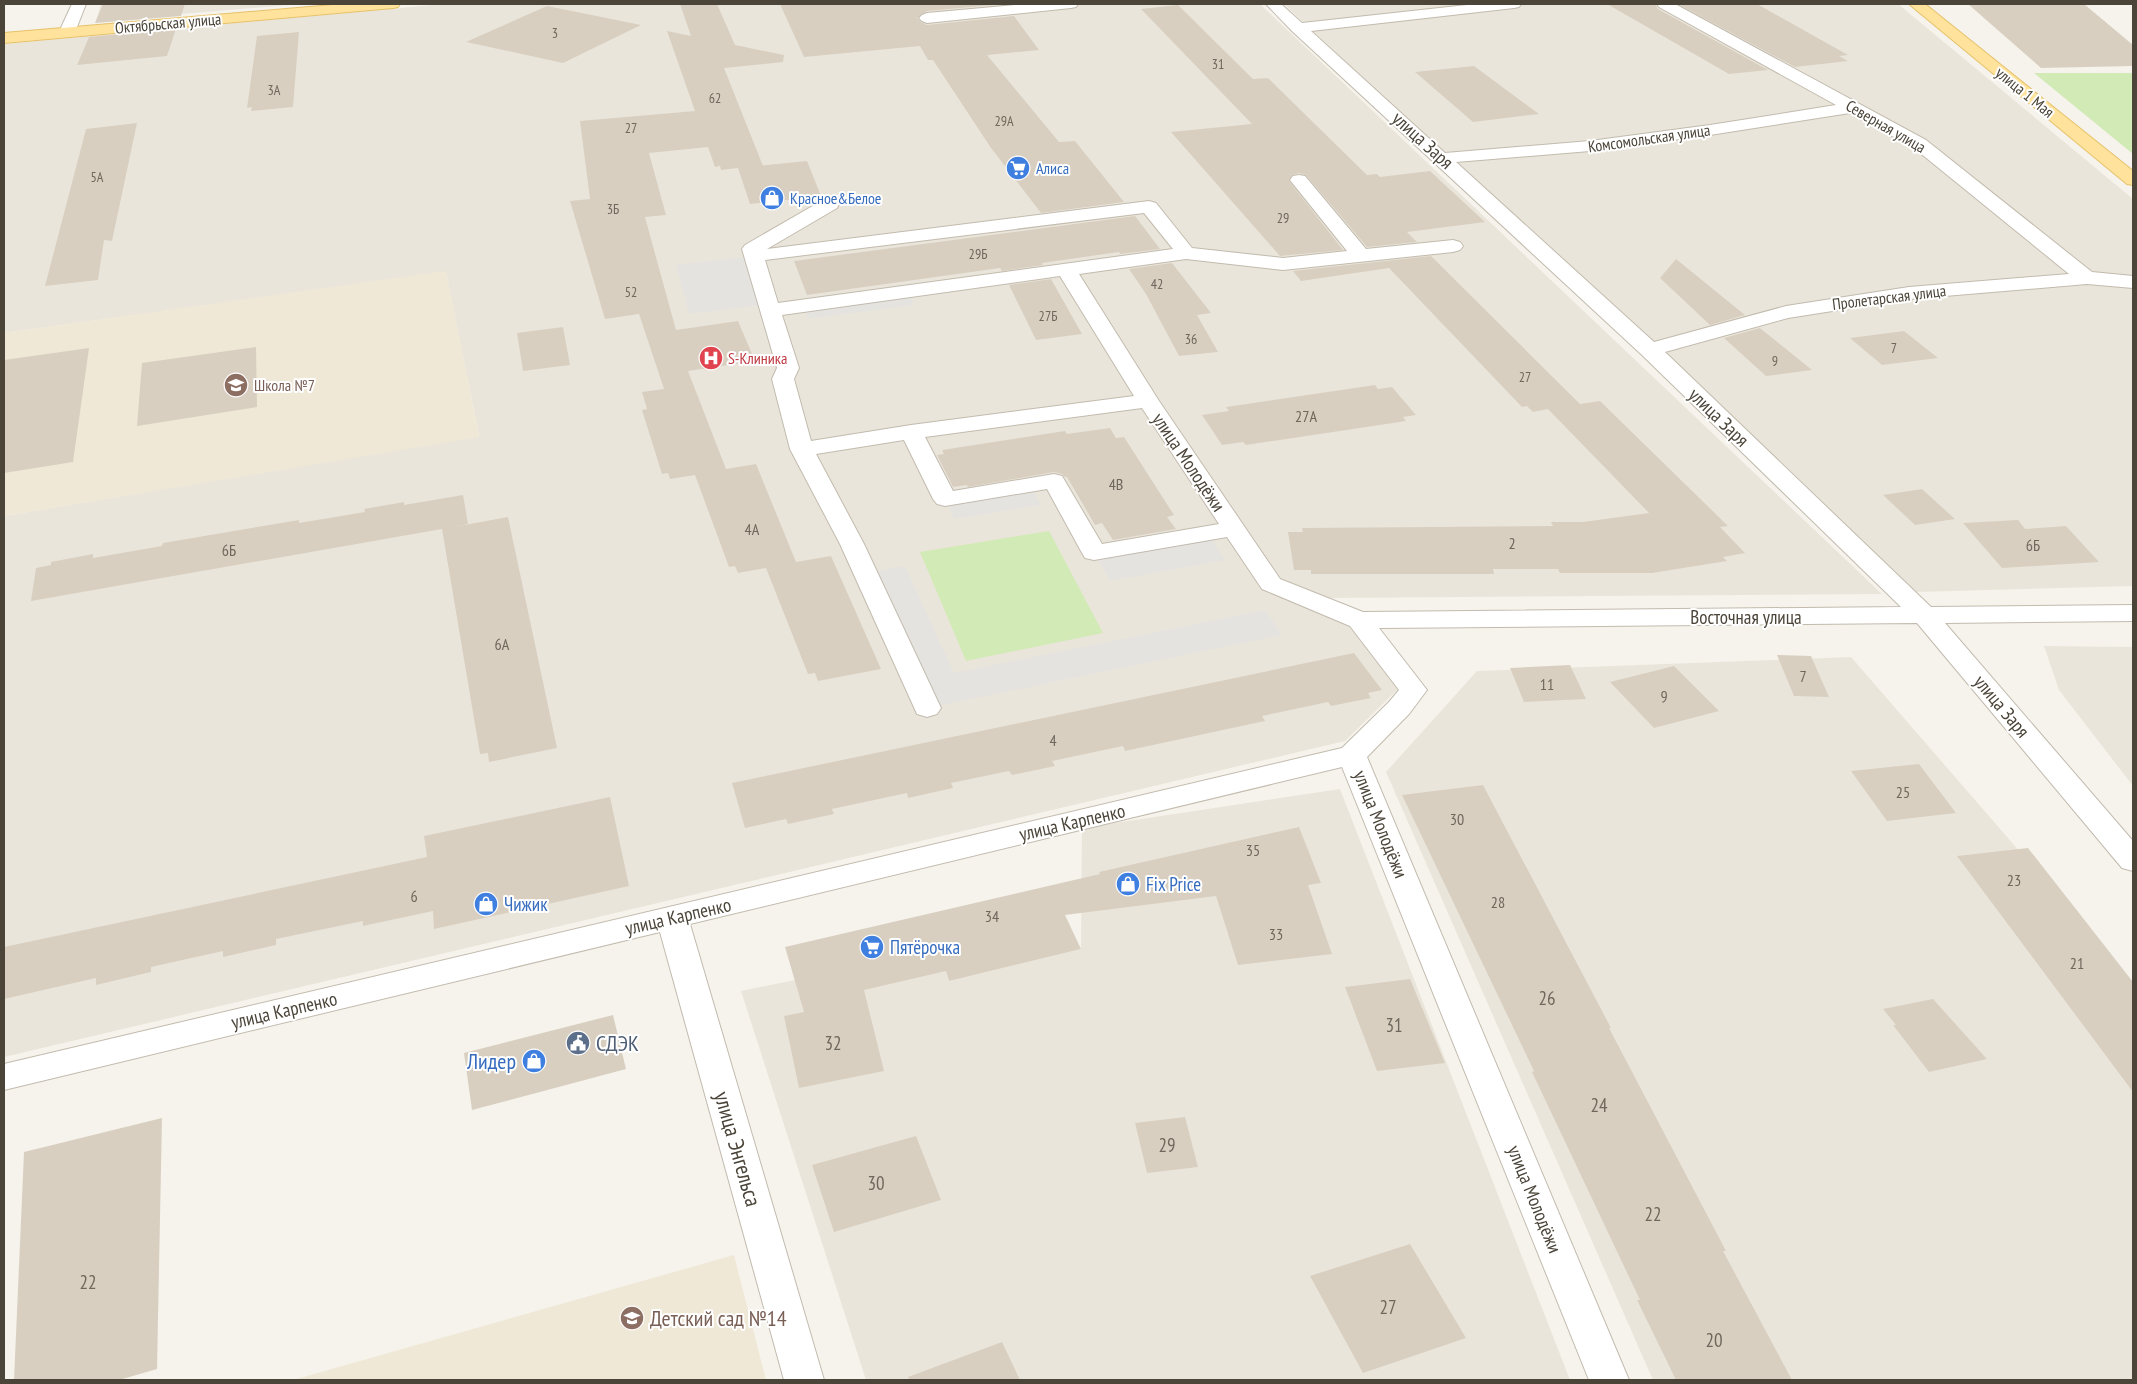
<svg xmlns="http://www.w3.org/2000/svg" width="2137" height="1384" viewBox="0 0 2137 1384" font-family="'PT Sans Narrow',sans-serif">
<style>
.residential{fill:#eae5da}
.education{fill:#efe8d6}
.green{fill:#d2eab5}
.parking{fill:#e5e3e0}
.building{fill:#d8cfc1}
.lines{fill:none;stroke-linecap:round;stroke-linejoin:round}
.street-casing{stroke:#c2bbae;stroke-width:2}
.primary-casing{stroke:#e6c16a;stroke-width:2}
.street{fill:#fff;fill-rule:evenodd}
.primary{fill:#ffe39c;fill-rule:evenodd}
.labels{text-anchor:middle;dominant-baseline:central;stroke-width:4;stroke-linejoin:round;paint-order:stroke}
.far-number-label{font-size:14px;fill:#6e675b}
.far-street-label{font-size:16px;fill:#4b4439;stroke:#fff}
.far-shop-label{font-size:16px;fill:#366cbe;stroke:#fff;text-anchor:start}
.far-health-label{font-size:16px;fill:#be3a42;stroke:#fff;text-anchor:start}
.far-education-label{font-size:16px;fill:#785e54;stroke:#fff;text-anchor:start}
.number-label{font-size:16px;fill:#6e675b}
.street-label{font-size:19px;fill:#4b4439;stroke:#fff}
.shop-label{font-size:19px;fill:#366cbe;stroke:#fff;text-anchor:start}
.near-number-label{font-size:19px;fill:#6e675b}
.near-service-label{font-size:22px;fill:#4e5e75;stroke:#fff;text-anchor:start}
.near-shop-label{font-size:22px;fill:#366cbe;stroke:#fff;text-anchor:end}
.near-street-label{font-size:22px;fill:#4b4439;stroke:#fff}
.near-education-label{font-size:22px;fill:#785e54;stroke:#fff;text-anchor:start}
</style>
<rect width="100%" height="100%" fill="#f6f3ec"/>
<path class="residential" d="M101 4H301L96 21Z
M444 4H1260L1882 594 1329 598 1400 687 1345 741 4 1057V516L479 436 446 272 4 333V44Z
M1284 4H1898L2133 199V586L1916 592Z
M2044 646 2133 647V786L2059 690Z
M1851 657 2133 982V1380H1653L1386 772 1477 671Z
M1340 789 1570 1380H866L741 991 795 980 946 971 949 981 1081 949 1082 828Z"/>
<path class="education" d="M446 271 479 437 4 516V333Z
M734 1255 766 1380H293Z"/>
<path class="green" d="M2034 73H2133V154Z
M1049 531 1103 633 966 661 920 552Z"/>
<path class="parking" d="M754 256 769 304 689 314 676 265Z
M908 292 914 305 808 319 803 306Z
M1030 485 1041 505 954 519 945 499Z
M1207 533 1225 560 1110 581 1094 553Z
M905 566 954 673 1265 610 1282 635 927 708 866 573Z"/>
<path class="building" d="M103 4H185L181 16 95 23Z
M680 4H717L735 45 784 55 783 62 724 68 763 166 748 167 807 161 821 196 750 204 738 168 721 170 720 166 715 167 708 147 649 153 666 215 645 217 676 330 738 321 755 361 688 371 726 469 756 464 796 562 831 556 881 669 818 681 815 673 808 674 766 568 738 573 735 566 729 567 695 475 670 479 668 473 662 474 642 410 647 409 642 392 664 389 639 314 605 319 570 201 590 199 580 121 695 111 667 31 691 36Z
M780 4H1005L927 11 917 18 921 22 927 25 1014 16 1039 50 987 55 1059 142 1075 141 1124 202 1041 213 991 148 933 60H928L920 46 804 57Z
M1607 4H1655L1658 9 1768 70 1729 74Z
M1678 4H1757L1848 55 1839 56 1848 61 1795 67Z
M1968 4H2084L2133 45V66L2041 68Z
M1178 5 1253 79 1268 78 1367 175 1377 174 1380 177 1430 171 1485 222 1407 232 1417 242 1367 247 1306 175 1299 173 1292 175 1289 181 1343 250 1280 256 1171 132 1252 124 1141 9Z
M547 6 641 25 563 63 466 42Z
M176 29 167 56 77 65 89 37Z
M299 32 293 107 251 111 252 107 247 108 257 36Z
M1474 66 1539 114 1473 122 1415 72Z
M137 123 112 241 104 240 98 280 45 286 86 129Z
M1135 216 1160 249 1120 254 1119 252 1042 263 1043 265 1002 271 1000 268 807 295 794 261Z
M1431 256 1580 404 1600 401 1728 526 1720 527 1745 553 1723 557 1727 561 1652 573H1560L1558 569H1493L1494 574H1311V570H1294L1288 532H1303L1302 528 1553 526 1551 522H1583L1649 513 1548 409 1533 412 1527 406 1522 407 1389 268 1301 281 1293 271Z
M1676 259 1745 315 1710 325 1660 278Z
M1172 263 1211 313 1197 315 1218 352 1179 356 1146 294 1129 269Z
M1051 279 1082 334 1036 340 1009 285Z
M563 327 570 365 523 371 517 333Z
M1760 328 1812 370 1766 376 1724 338Z
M1904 331 1938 358 1882 365 1850 338Z
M256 347 257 407 137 426 142 363Z
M89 348 73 462 4 473V360Z
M1375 385 1378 389 1392 387 1416 415 1403 417 1406 421 1246 445 1243 442 1222 445 1202 415 1229 411 1226 407Z
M1110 428 1116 438 1124 437 1174 515 1167 517 1176 529 1113 540 1102 523 1095 525 1067 477H1065L1062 474 1054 472 968 487 967 485 953 487 937 455 944 454 942 450 1065 431 1067 434Z
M1922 489 1955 519 1915 525 1883 495Z
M463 495 468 524 448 528 508 517 557 748 489 762 488 753 480 754 442 529 31 601 36 568 51 565V562L93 554V558L162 546 163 543 299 520V523L365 512 364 509 404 502V505Z
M2018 520 2025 529 2066 526 2099 562 2002 568 1963 523Z
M1354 653 1382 690 1368 693 1371 698 1331 706 1328 702 1262 716 1265 721 1125 751 1123 746 1052 761 1055 766 1012 775 1009 771 951 783 953 788 908 798 907 793 832 809 834 814 788 824 786 819 745 828 732 783Z
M1777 655 1811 656 1829 697 1794 696Z
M1570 665 1586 699 1524 702 1510 668Z
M1674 666 1719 711 1654 728 1610 682Z
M1919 764 1956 813 1887 821 1851 771Z
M1483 785 1611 1028H1609L1726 1251H1723L1792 1380H1676L1637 1300H1640L1532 1072 1534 1071 1402 795Z
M610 797 629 886 434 929 433 911 363 926V921L276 939V945L223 957V951L151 967V972L96 985V978L4 999V947L427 857 424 836Z
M1299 827 1321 883 1308 885 1332 954 1238 965 1216 896 1065 915 1081 949 949 981 946 971 864 990 884 1071 799 1088 784 1016 804 1012 785 947 1100 874 1099 872Z
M2028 848 2133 982V1092L1957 856Z
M1410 979 1445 1063 1377 1071 1345 987Z
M1933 999 1987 1059 1929 1072 1893 1025H1896L1883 1009Z
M613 1015 626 1069 472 1110 464 1053Z
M1185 1117 1198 1167 1147 1173 1135 1123Z
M162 1118 157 1369 119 1380H14L24 1152Z
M916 1136 941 1200 834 1232 812 1165Z
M1410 1244 1466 1338 1363 1373 1310 1276Z
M1002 1342 1020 1380H909L908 1377Z"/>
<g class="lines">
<g class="street-casing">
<path id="street" d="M72 4H86L75 32 72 35H62L59 32Z
M1027 4H1078L1076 7 1071 8 927 23 922 21 919 18 922 15 927 13Z
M1266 4H1281L1302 23 1476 4H1521L1519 7 1514 8 1311 31 1445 153 1590 141 1710 125 1836 105 1659 7 1657 4H1675L1926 140 2092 272 2133 276V288L2087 284 1909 299 1788 318 1665 352 1931 607 2133 605V621L1945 623 2133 841V871L2122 868 1917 623 1379 628 1427 690 1409 714 1367 757 1629 1380H1589L1342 767 690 924 824 1380H784L660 932 4 1090V1064L1342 748 1389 702 1399 690 1350 626 1262 589 1227 537 1094 560 1085 558 1082 553 1047 489 945 506 937 504 933 499 904 440 816 454 864 544 941 708 937 714 927 717 917 714 840 544 790 449 772 379 777 368 742 249 745 245 823 200 830 198 837 200 839 204 837 208 767 249 1149 201 1156 203 1192 248 1283 258 1347 251 1290 180 1293 176 1299 175 1305 176 1366 249 1453 240 1460 242 1463 246 1460 250 1453 252 1283 270 1186 259 1079 274 1159 401 1280 579 1363 612 1901 607 1642 355 1292 31ZM1850 113 1914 148 2069 274 1909 287 1786 306 1654 342 1456 162 1590 151 1710 135ZM1144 213 1173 249 778 303 765 260ZM1060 276 1134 396 911 425 811 441 794 379 799 368 782 315ZM1142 408 1219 524 1102 544 1062 476 1054 474 953 491 925 437Z"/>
</g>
<g class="primary-casing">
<path id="primary" d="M344 4H400L398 7 393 8 4 43V33Z
M1909 4H1925L2133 171V185L2127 184Z"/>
</g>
<use href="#street" class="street"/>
<use href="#primary" class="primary"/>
</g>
<defs>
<g id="supermarket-disc" transform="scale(1.25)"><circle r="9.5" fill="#3f7fe0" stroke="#fff"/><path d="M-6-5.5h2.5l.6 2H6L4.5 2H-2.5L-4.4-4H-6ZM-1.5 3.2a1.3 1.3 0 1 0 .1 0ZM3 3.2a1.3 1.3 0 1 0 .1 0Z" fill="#fff"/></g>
<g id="shop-disc" transform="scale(1.25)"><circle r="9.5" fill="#3f7fe0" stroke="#fff"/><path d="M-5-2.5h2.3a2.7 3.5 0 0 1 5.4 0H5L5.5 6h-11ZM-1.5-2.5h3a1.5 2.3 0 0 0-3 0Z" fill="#fff"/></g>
<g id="hospital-disc" transform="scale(1.25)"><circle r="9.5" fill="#e0444e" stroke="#fff"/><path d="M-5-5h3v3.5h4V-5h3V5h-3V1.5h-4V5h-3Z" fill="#fff"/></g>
<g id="school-disc" transform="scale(1.25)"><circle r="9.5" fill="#8d6e63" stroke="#fff"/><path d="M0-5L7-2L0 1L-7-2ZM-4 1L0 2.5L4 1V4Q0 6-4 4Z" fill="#fff"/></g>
<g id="civic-disc" transform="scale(1.25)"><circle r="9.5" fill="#5c6f8a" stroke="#fff"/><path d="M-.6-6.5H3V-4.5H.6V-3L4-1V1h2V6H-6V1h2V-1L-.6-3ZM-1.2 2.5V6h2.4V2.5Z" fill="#fff"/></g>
</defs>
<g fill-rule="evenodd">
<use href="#supermarket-disc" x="1018" y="168"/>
<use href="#shop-disc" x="772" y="198"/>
<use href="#hospital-disc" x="711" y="358"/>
<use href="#school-disc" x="236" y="385"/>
<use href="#shop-disc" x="1128" y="884"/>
<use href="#shop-disc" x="486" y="904"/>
<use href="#supermarket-disc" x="872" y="947"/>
<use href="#civic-disc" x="578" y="1043"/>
<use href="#shop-disc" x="534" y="1061"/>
<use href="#school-disc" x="632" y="1318"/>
</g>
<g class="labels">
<g class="far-number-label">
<text x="555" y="33">3</text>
<text x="1218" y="64">31</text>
<text x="274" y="90">3А</text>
<text x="715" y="98">62</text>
<text x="1004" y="121">29А</text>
<text x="631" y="128">27</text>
<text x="97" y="177">5А</text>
<text x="613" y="209">3Б</text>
<text x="1283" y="218">29</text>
<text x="978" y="254">29Б</text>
<text x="1157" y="284">42</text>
<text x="631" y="292">52</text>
<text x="1048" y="316">27Б</text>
<text x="1191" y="339">36</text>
<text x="1894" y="348">7</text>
<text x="1775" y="361">9</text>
<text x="1525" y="377">27</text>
</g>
<g class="far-street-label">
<text transform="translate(168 23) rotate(-5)">Октябрьская улица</text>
<text transform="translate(2025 92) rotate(39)">улица 1 Мая</text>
<text transform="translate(1886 126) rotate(30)">Северная улица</text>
<text transform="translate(1649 138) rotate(-8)">Комсомольская улица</text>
<text transform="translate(1889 297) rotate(-7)">Пролетарская улица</text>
</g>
<g class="far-shop-label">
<text x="1036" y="168">Алиса</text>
<text x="790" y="198">Красное&amp;Белое</text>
</g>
<g class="far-health-label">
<text x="728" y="358">S-Клиника</text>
</g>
<g class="far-education-label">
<text x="254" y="385">Школа №7</text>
</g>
<g class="number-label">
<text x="1306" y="416">27А</text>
<text x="1116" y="484">4В</text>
<text x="752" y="529">4А</text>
<text x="1512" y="543">2</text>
<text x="2033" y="545">6Б</text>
<text x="229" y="550">6Б</text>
<text x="502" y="644">6А</text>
<text x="1803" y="676">7</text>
<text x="1547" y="684">11</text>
<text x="1664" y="696">9</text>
<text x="1053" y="740">4</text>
<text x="1903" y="792">25</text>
<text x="1457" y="819">30</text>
<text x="1253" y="850">35</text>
<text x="2014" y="880">23</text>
<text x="414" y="896">6</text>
<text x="1498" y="902">28</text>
<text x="992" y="916">34</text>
<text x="1276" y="934">33</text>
<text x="2077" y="963">21</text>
</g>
<g class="street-label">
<text transform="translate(1423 140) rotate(42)">улица Заря</text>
<text transform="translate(1719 417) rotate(44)">улица Заря</text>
<text transform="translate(1189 462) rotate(56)">улица Молодёжи</text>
<text x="1746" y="617">Восточная улица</text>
<text transform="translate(2002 706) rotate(50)">улица Заря</text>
<text transform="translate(1072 822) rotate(-13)">улица Карпенко</text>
<text transform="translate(1381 824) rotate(68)">улица Молодёжи</text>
<text transform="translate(678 916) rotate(-13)">улица Карпенко</text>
<text transform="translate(284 1010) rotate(-13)">улица Карпенко</text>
<text transform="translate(1535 1199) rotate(68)">улица Молодёжи</text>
</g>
<g class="shop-label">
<text x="1146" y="884">Fix Price</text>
<text x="504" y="904">Чижик</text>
<text x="890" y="947">Пятёрочка</text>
</g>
<g class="near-number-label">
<text x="1547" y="998">26</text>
<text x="1394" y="1025">31</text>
<text x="833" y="1043">32</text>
<text x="1599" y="1105">24</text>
<text x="1167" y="1145">29</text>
<text x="876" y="1183">30</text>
<text x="1653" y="1214">22</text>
<text x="88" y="1282">22</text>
<text x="1388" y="1307">27</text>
<text x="1714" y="1340">20</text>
</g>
<g class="near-service-label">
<text x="596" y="1043">СДЭК</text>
</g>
<g class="near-shop-label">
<text x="516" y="1061">Лидер</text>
</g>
<g class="near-street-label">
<text transform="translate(738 1149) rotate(74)">улица Энгельса</text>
</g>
<g class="near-education-label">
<text x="650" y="1318">Детский сад №14</text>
</g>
</g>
<rect width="2137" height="1384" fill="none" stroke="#4b4439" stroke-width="10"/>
</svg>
